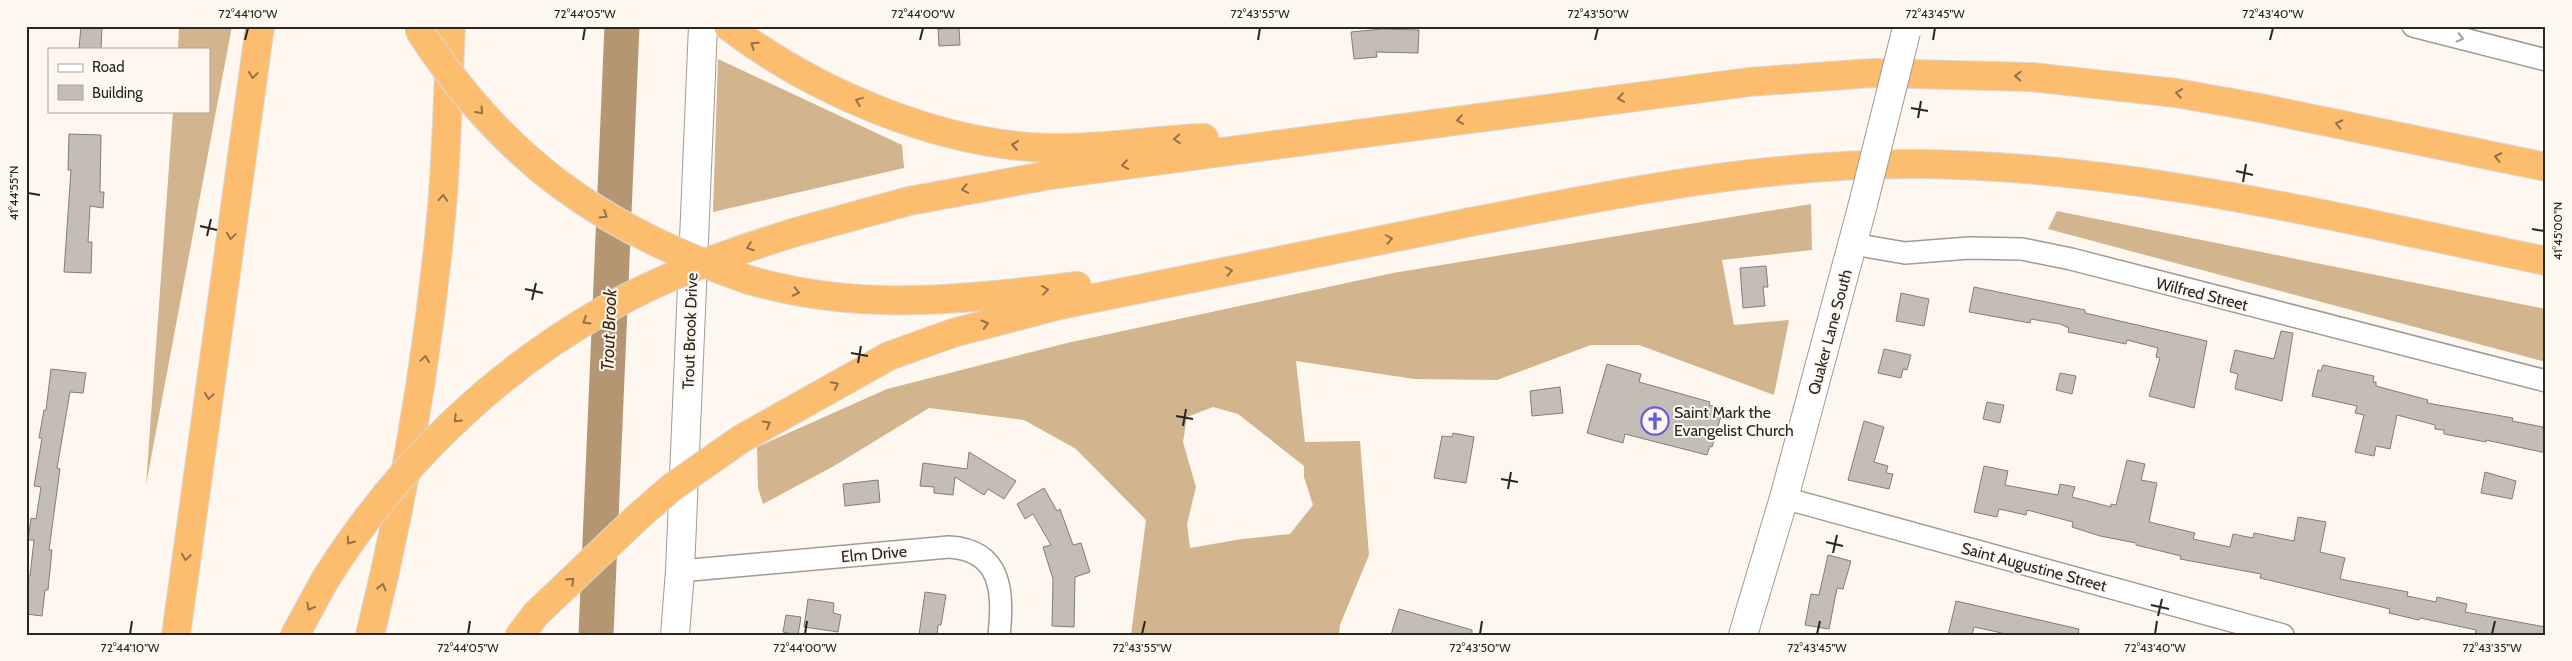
<svg xmlns="http://www.w3.org/2000/svg" width="2572" height="661" viewBox="0 0 2572 661" font-family="Cabin,sans-serif">
<style>
.forest{fill:#d2b48f;fill-rule:evenodd}
.lines{fill:none;stroke-linecap:round;stroke-linejoin:round}
.river{stroke:#b49672;stroke-width:35}
.building{fill:#c3bdb6;stroke:#837d77}
.street-casing{stroke:#a19b94;stroke-width:24}
.secondary-casing{stroke:#a19b94;stroke-width:30}
.highway-casing{stroke:#d8d8d7;stroke-width:30}
.street{stroke:#fff;stroke-width:21}
.secondary{stroke:#fff;stroke-width:28}
.highway{stroke:#fcbe6e;stroke-width:28}
.secondary-bridge-casing{stroke:#a19b94;stroke-width:30;stroke-linecap:butt}
.highway-bridge-casing{stroke:#d8d8d7;stroke-width:30;stroke-linecap:butt}
.secondary-bridge{stroke:#fff;stroke-width:28}
.highway-bridge{stroke:#fcbe6e;stroke-width:28}
.oneway{stroke:#9e9d9c}
.oneway2{stroke:#927248}
.ticks{fill:none;stroke:#282623;stroke-width:2}
.labels{text-anchor:middle;dominant-baseline:central;stroke-width:4;stroke-linejoin:round;paint-order:stroke}
.street-label{font-size:16px;fill:#282623;stroke:#fef7ef}
.poi-label{font-size:16px;fill:#282623;stroke:#fef7ef;text-anchor:start}
.water-label{font-size:18px;font-style:italic;fill:#3e280a;stroke:#fef7ef}
.neatline{fill:none;stroke:#282623;stroke-width:2}
.ticks-label{font-size:12px;text-anchor:middle;fill:#282623}
</style>
<rect width="100%" height="100%" fill="#fef7ef"/>
<path class="forest" d="M179 26H232L146 485 173 111H209V49H178Z
M718 59 902 145 904 168 713 212Z
M1811 204 1812 250 1722 260 1734 325 1789 320 1774 395 1639 345H1591L1497 380 1414 379 1296 361 1305 442 1360 441 1369 555 1340 625 1339 635H1131L1146 520 1076 449 1024 420 929 408 834 466 763 504 758 488 757 447 887 389 1067 343 1393 273ZM1213 407 1238 414 1304 466V477L1313 505 1290 534 1242 539 1190 548 1187 524 1196 487 1183 442 1187 417Z
M2057 211 2546 309V362L2048 229Z"/>
<g class="lines">
<path class="river" d="M596 635 622 26"/>
</g>
<path class="building" d="M81 26H102L101 49H79Z
M959 28 960 45 939 46 938 29Z
M1382 29 1419 30 1418 53 1376 52 1377 57 1354 59 1351 32Z
M69 134 101 135 100 192H104L103 208 90 206 88 242H92L91 273 64 272 71 170H68Z
M1766 266 1768 287H1763L1765 306 1743 308 1740 268Z
M1974 287 2085 310V313L2207 341 2194 408 2149 396 2160 358 2156 357 2158 348 2127 340 2126 344 2068 332 2069 328 2060 324 2031 319 2030 323 1969 312Z
M1901 293 1929 299 1924 326 1896 321Z
M2281 331 2293 333 2282 401 2235 389 2238 374 2230 372 2235 350 2274 359Z
M1884 349 1911 355 1907 370 1903 369 1901 378 1878 373Z
M1607 364 1641 374 1639 382 1710 402 1709 405 1723 409 1712 447 1710 446 1707 455 1625 434 1623 443 1587 433Z
M2323 365 2374 376 2373 382H2376V386L2428 400 2427 403 2513 418 2512 421 2543 427 2546 453 2486 440V442L2444 434V430L2435 429V425L2397 415 2390 449 2376 446 2374 456 2355 452 2364 415 2355 413 2357 406 2312 396 2318 370 2321 371Z
M51 369 86 373 83 393 70 392 57 468 60 469 49 550H52L48 590H45L42 616 26 614V575L30 576 34 540H28L31 518 36 519 41 487 34 486 42 438H39L44 410H46Z
M2060 373 2076 376 2072 394 2056 390Z
M1560 387 1563 413 1532 416 1530 391Z
M1987 402 2004 405 2000 423 1983 419Z
M1864 421 1884 427 1874 462 1888 466 1886 473 1893 474 1889 489 1848 480Z
M1453 433 1474 437 1466 483 1434 478 1442 436 1452 437Z
M969 452 1016 481 1004 499 988 489 984 495 955 477 953 495 934 493V487L920 486 923 463 967 469Z
M2127 460 2145 464 2141 480 2157 483 2149 522 2195 533 2193 539 2230 547 2233 534 2253 538 2254 533 2294 541 2298 517 2326 522 2320 552 2345 558 2340 579 2408 592 2407 596 2436 602 2437 597 2467 604 2465 612 2545 627V635H2475L2476 630 2420 618 2419 620 2406 617 2389 613 2390 609 2260 578 2261 574 2180 559 2181 556 2136 545V543L2100 536 2072 527 2073 522 2027 510 2026 515 1999 509 1997 517 1974 512 1984 466 2008 471 2005 485 2058 495 2060 484 2075 487 2072 497 2111 507V504L2116 505Z
M2485 472 2516 481 2512 499 2481 493Z
M878 480 880 502 845 506 843 484Z
M1044 488 1057 511 1060 509 1073 545 1081 543 1090 572 1075 577 1074 627 1052 626 1053 579 1043 547 1051 545 1033 514 1025 519 1017 504Z
M1828 555 1851 561 1843 589 1837 588 1829 629 1805 625 1811 594 1819 595Z
M925 592 946 595 941 625H938L937 635H919Z
M808 599 834 603 833 613 841 615 838 632 804 627Z
M1956 601 2079 629 2078 635H2011L1974 627 1972 635H1948Z
M1399 609 1472 630V635H1391Z
M786 615 801 617 798 635 783 632Z"/>
<g class="lines">
<g class="street-casing">
<path id="street" d="M2413 26 2546 60
M1853 244 1905 253 1969 248 2022 249 2071 259 2546 381
M1784 498 2283 635
M680 571 949 547C1002 550 1004 593 999 635"/>
</g>
<g class="secondary-casing">
<path id="secondary" d="M675 635 680 571 703 26
M1743 635 1784 498 1862 208"/>
</g>
<g class="highway-casing">
<path id="highway" d="M728 26C814 92 939 145 1049 148 1101 149 1152 140 1204 138
M796 232 909 201 1050 175 1749 82 1872 73 2031 77 2176 93 2255 107 2546 167
M749 280C863 313 961 299 1077 286
M741 439 889 356 953 333 1060 305C1193 278 1327 251 1461 224 1612 194 1763 163 1918 164 2131 166 2338 218 2546 261
M176 635 260 26
M295 635 325 580
M370 635C405 494 429 352 442 207 447 147 448 87 451 26
M520 635 536 614"/>
</g>
<use href="#street" class="street"/>
<use href="#secondary" class="secondary"/>
<use href="#highway" class="highway"/>
<g class="secondary-bridge-casing">
<path id="secondary-bridge" d="M1862 208 1906 32"/>
</g>
<g class="highway-bridge-casing">
<path id="highway-bridge" d="M419 30C504 161 603 230 749 280
M325 580C395 468 491 374 606 309 666 275 731 252 796 232
M536 614 640 515 671 488 741 439"/>
</g>
<use href="#secondary-bridge" class="secondary-bridge"/>
<use href="#highway-bridge" class="highway-bridge"/>
</g>
<defs><path id="oneway-chevron" d="M-2-3.5L2.5 0L-2 3.5" fill="none" stroke-width="1.6" stroke-linecap="round" stroke-linejoin="round" transform="scale(1.25)"/></defs>
<use class="oneway" href="#oneway-chevron" transform="translate(2460 38) rotate(14)"/>
<g class="oneway2">
<use href="#oneway-chevron" transform="translate(754 45) rotate(-146)"/>
<use href="#oneway-chevron" transform="translate(253 75) rotate(98)"/>
<use href="#oneway-chevron" transform="translate(2018 76) rotate(-177)"/>
<use href="#oneway-chevron" transform="translate(2179 93) rotate(-171)"/>
<use href="#oneway-chevron" transform="translate(1621 98) rotate(172)"/>
<use href="#oneway-chevron" transform="translate(859 101) rotate(-158)"/>
<use href="#oneway-chevron" transform="translate(480 111) rotate(48)"/>
<use href="#oneway-chevron" transform="translate(1460 120) rotate(172)"/>
<use href="#oneway-chevron" transform="translate(2339 124) rotate(-168)"/>
<use href="#oneway-chevron" transform="translate(1177 139) rotate(176)"/>
<use href="#oneway-chevron" transform="translate(1015 145) rotate(-172)"/>
<use href="#oneway-chevron" transform="translate(2498 157) rotate(-168)"/>
<use href="#oneway-chevron" transform="translate(1125 165) rotate(172)"/>
<use href="#oneway-chevron" transform="translate(965 189) rotate(170)"/>
<use href="#oneway-chevron" transform="translate(443 198) rotate(-86)"/>
<use href="#oneway-chevron" transform="translate(604 215) rotate(32)"/>
<use href="#oneway-chevron" transform="translate(231 236) rotate(98)"/>
<use href="#oneway-chevron" transform="translate(1389 239) rotate(-11)"/>
<use href="#oneway-chevron" transform="translate(750 247) rotate(161)"/>
<use href="#oneway-chevron" transform="translate(1229 271) rotate(-11)"/>
<use href="#oneway-chevron" transform="translate(1045 290) rotate(-7)"/>
<use href="#oneway-chevron" transform="translate(796 292) rotate(12)"/>
<use href="#oneway-chevron" transform="translate(586 321) rotate(149)"/>
<use href="#oneway-chevron" transform="translate(985 324) rotate(-16)"/>
<use href="#oneway-chevron" transform="translate(425 359) rotate(-82)"/>
<use href="#oneway-chevron" transform="translate(835 385) rotate(-28)"/>
<use href="#oneway-chevron" transform="translate(209 396) rotate(98)"/>
<use href="#oneway-chevron" transform="translate(457 419) rotate(136)"/>
<use href="#oneway-chevron" transform="translate(767 424) rotate(-30)"/>
<use href="#oneway-chevron" transform="translate(350 541) rotate(125)"/>
<use href="#oneway-chevron" transform="translate(186 557) rotate(98)"/>
<use href="#oneway-chevron" transform="translate(571 581) rotate(-44)"/>
<use href="#oneway-chevron" transform="translate(382 587) rotate(-76)"/>
<use href="#oneway-chevron" transform="translate(310 607) rotate(118)"/>
</g>
<path class="ticks" d="M245 40 248 28M583 40 585 28M920 40 923 28M1258 40 1260 28M1595 40 1598 28M1933 40 1935 28M2270 40 2273 28M1911 108 1928 111M1918 118 1921 101M2236 171 2253 175M2243 182 2246 164M28 193 40 195M200 226 217 230M2532 229 2544 231M207 236 211 219M525 289 543 293M532 300 536 283M851 353 868 356M858 363 861 346M1176 416 1193 419M1183 426 1186 409M1501 479 1518 482M1508 489 1511 472M1826 542 1843 546M1833 553 1837 535M2151 605 2169 609M2158 616 2162 599M130 634 132 621M468 634 470 621M805 634 807 621M1142 634 1145 621M1480 634 1482 621M1817 634 1820 621M2155 634 2157 621M2492 634 2495 621"/>
<defs>
<g id="church-ring" transform="scale(1.4375)"><circle r="9.5" fill="#fef7ef" stroke="#645dd6" stroke-width="1.5"/><path d="M-1.2-6h2.4v3.5h3.3v2.4h-3.3V6h-2.4V-.1h-3.3v-2.4h3.3Z" fill="#645dd6"/></g>
</defs>
<g fill-rule="evenodd">
<use href="#church-ring" x="1655" y="421"/>
</g>
<g class="labels">
<g class="street-label">
<text transform="translate(2202 294) rotate(14)">Wilfred Street</text>
<text transform="translate(690 331) rotate(-88)">Trout Brook Drive</text>
<text transform="translate(1830 332) rotate(-75)">Quaker Lane South</text>
<text transform="translate(874 554) rotate(-5)">Elm Drive</text>
<text transform="translate(2034 567) rotate(15)">Saint Augustine Street</text>
</g>
<g class="poi-label">
<text x="1674" y="412">Saint Mark the<tspan x="1674" dy="18">Evangelist Church</tspan></text>
</g>
<g class="water-label">
<text transform="translate(609 330) rotate(-88)">Trout Brook</text>
</g>
</g>
<rect width="2572" height="661" fill="none" stroke="#fef7ef" stroke-width="55"/>
<rect x="48" y="48" width="162" height="65" fill="#fef7ef" stroke="#a8a39d"/>
<rect x="58" y="64" width="25" height="8" fill="#ffffff" stroke="#a8a39d"/>
<text x="92" y="72" font-size="15" fill="#282623">Road</text>
<rect x="58" y="85" width="25" height="15" fill="#c3bdb6" stroke="#a8a39d"/>
<text x="92" y="98" font-size="15" fill="#282623">Building</text>
<rect x="28" y="28" width="2516" height="606" class="neatline"/>
<g class="ticks-label">
<text x="248" y="18">72°44'10"W</text>
<text x="585" y="18">72°44'05"W</text>
<text x="923" y="18">72°44'00"W</text>
<text x="1260" y="18">72°43'55"W</text>
<text x="1598" y="18">72°43'50"W</text>
<text x="1935" y="18">72°43'45"W</text>
<text x="2273" y="18">72°43'40"W</text>
<text transform="translate(14 193) rotate(-90)" y="4">41°44'55"N</text>
<text transform="translate(2558 231) rotate(-90)" y="4">41°45'00"N</text>
<text x="130" y="652">72°44'10"W</text>
<text x="468" y="652">72°44'05"W</text>
<text x="805" y="652">72°44'00"W</text>
<text x="1142" y="652">72°43'55"W</text>
<text x="1480" y="652">72°43'50"W</text>
<text x="1817" y="652">72°43'45"W</text>
<text x="2155" y="652">72°43'40"W</text>
<text x="2492" y="652">72°43'35"W</text>
</g>
</svg>
